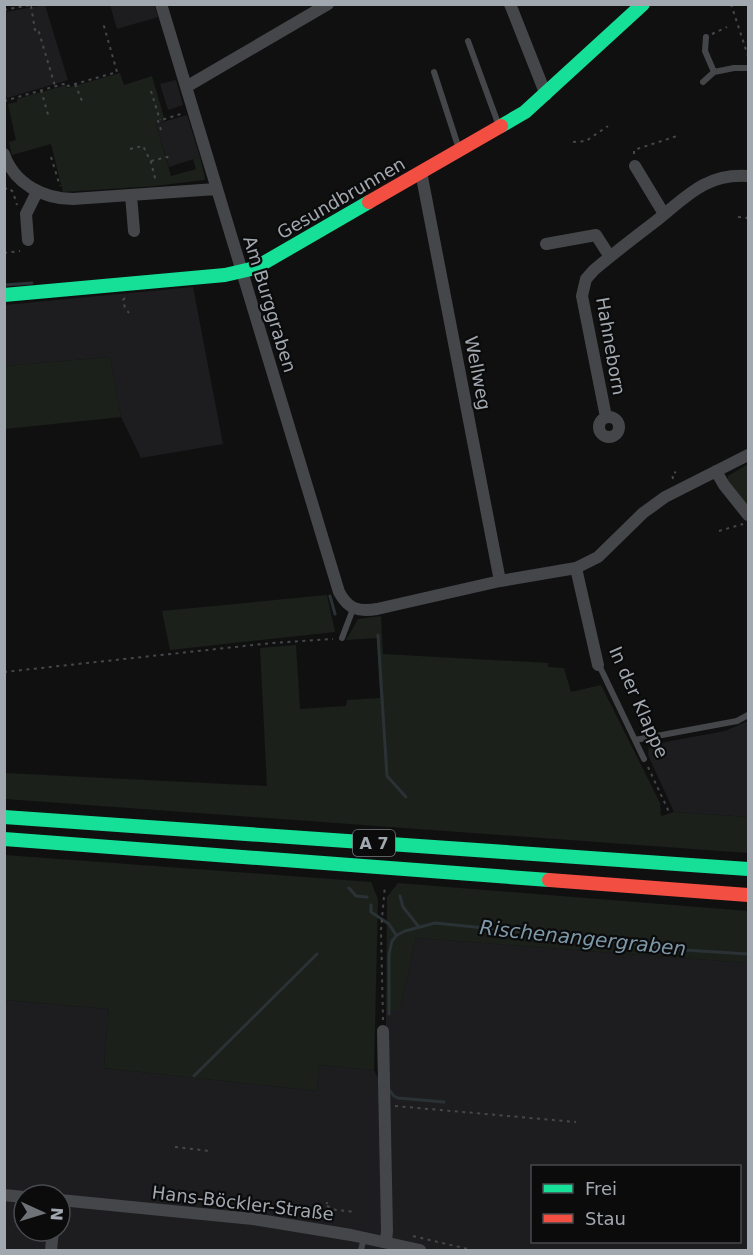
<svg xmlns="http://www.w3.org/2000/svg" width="753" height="1255" viewBox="0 0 753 1255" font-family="'DejaVu Sans',sans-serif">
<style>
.built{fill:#1d1d1f;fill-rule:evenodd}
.green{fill:#1b201b}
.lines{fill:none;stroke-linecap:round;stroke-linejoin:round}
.stream{stroke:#2a3236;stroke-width:3}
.path{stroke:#46474a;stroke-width:2;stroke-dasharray:3 4.5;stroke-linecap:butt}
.lane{stroke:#444649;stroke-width:6}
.street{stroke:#444649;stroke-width:12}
.fast{stroke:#16e098;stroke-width:14}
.jam{stroke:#f24e42;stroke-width:14}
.labels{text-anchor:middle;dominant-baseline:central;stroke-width:4.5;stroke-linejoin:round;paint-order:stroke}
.shield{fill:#0b0b0c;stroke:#75797f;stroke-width:1.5}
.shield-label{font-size:16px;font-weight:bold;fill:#a2a8b0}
.street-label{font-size:18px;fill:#a2a8b0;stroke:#0b0b0c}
.water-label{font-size:20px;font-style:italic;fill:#7d98a8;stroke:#0b0b0c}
</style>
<rect width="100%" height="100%" fill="#101011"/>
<path class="built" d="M45 5 68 80 7 98 4 90 5 12Z
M110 5H154L158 17 117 29Z
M176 80 183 105 168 110 160 84Z
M187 115 200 157 169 167 156 124Z
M193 287 223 444 141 458 121 417 110 357 5 366 4 305Z
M748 721V817L674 812 648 755 649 745 725 731Z
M416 938 748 963V1250H5L4 1000 109 1009 104 1068 317 1091 319 1065 374 1070 386 1095V1010H400ZM532 1166H740V1242H532ZM24 1195H60V1231H24Z"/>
<path class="green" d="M120 73 124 85 152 76 165 121 156 124 171 176 196 169 193 159 200 157 205 178 204 180 155 186 63 192 51 144 12 155 9 142 16 140 8 104 17 102V99L66 85 67 88Z
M110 357 121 417 5 429V366Z
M748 464V508L728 482V476Z
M327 595 335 632 170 650 162 611Z
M381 616 383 654 548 663V667L564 668 571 692 601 685 660 803 661 816 674 812 748 817V853L5 799V773L267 786 260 648 296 645 300 709 346 706 347 700 380 698 377 638 346 640 358 619Z
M5 855 371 882 378 899 374 1070 319 1065 317 1091 104 1068 109 1009 5 1000Z
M398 883 748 911V963L416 938 400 1010H386L387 897Z"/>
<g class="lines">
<path class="stream" d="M4 285 32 283
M330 596 335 614
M378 635 387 776 406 797
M349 888 356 896 367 897
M400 896 403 907 419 927
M371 905V912L389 924 396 935
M389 1014V954L392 941 397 935 405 931 435 923 587 938 668 949 748 954
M194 1076 317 954
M390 1091 394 1096 398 1098 444 1102"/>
<path class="path" d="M51 4V6
M731 4 748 56
M31 6 35 30 38 29 55 86
M4 10 35 4
M712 34 727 27
M75 84 82 101
M41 90 49 118
M151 91 160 120
M4 101 67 83 68 86 117 72 104 26 108 25
M161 130 158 121 184 113
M573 142 586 141 608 126
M130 149 143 146 151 162 156 182
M634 154V150L677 136 676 134
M51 157 60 186
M151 161 167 157 171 159
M4 189 9 188 13 192 17 205
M738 217 748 218
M4 253 20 251
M125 298 123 300 125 308 129 313
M673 479 672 474 676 472
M719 531 743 524
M4 672 272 643 333 639
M648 767 669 812
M383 1020 381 930 385 885
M4 1047 5 1046
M395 1106 576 1122
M175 1147 210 1151
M327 1206 336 1210 356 1212
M325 1219 327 1202
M413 1236 472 1250"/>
<path class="lane" d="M468 41 499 126
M434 72 459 149
M714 72 734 68H748
M703 82 714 72 705 51 706 37
M342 638 353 609
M599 665 644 759
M635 740 737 721 748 715
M361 1250 364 1238"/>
<path class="street" d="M161 4 339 592C348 609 358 612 377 609L500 581 576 568 598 557 643 513 665 497 748 455
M510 4 546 95
M186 87 328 4
M4 154C14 184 44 199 73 199L216 189
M635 166 664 214
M421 172 500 581
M131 195 134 231
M28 240 26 214 37 192
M546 244 596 235 610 257
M599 427a10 10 0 1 1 20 0a10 10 0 1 1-20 0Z
M606 417 582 296 586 279 594 270C614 253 635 237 656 221 686 197 706 173 748 176
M716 471 724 485 748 515
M576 568 598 665
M383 1031 387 1231 386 1242
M4 1195 24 1197
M60 1200 253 1219 351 1235 420 1250
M51 1250 53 1231"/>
<path class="fast" d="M501 126 525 112 643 4
M4 295 225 275 255 268 369 202
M4 817 748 869
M4 839 549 880"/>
<path class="jam" d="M369 202 501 126
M549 880 748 895"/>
</g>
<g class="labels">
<rect class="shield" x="353" y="830" width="42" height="26" rx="4.5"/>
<g class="shield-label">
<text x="374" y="843">A 7</text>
</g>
<g class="street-label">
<text transform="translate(341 198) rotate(-30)">Gesundbrunnen</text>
<text transform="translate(270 304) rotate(73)">Am Burggraben</text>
<text transform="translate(611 346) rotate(80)">Hahneborn</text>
<text transform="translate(478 373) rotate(79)">Wellweg</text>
<text transform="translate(639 702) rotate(66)">In der Klappe</text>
<text transform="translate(243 1203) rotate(7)">Hans-Böckler-Straße</text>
</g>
<g class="water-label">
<text transform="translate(583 938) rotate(6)">Rischenangergraben</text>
</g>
</g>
<rect width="753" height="1255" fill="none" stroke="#a2a8b0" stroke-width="12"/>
<rect x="531" y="1165" width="210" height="78" fill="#0b0b0c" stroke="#474a4e" stroke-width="1.5"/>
<rect x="543" y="1184" width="30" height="9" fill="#16e098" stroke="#474a4e" stroke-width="1.5"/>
<text x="585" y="1195" font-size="18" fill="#a2a8b0">Frei</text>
<rect x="543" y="1214" width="30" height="9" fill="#f24e42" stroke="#474a4e" stroke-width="1.5"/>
<text x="585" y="1225" font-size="18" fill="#a2a8b0">Stau</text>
<g transform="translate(42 1213) rotate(94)"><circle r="28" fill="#0b0b0c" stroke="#474a4e" stroke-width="1.5"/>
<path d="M0-4.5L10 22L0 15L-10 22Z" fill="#6f7378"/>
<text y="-9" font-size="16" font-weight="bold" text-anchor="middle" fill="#a2a8b0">N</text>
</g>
</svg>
